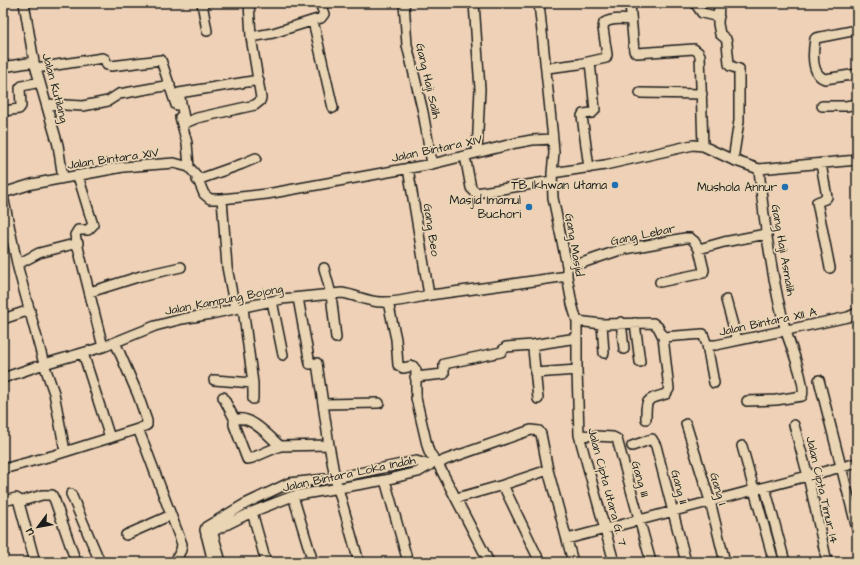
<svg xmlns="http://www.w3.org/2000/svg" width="860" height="565" viewBox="0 0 860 565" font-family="'Architects Daughter',sans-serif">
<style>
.green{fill:#ace4a8;stroke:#648062}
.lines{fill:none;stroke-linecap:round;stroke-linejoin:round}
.street-casing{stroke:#1c1c1c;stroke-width:12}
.street{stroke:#e9d4b3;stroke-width:9}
.poi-dot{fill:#1f6fb2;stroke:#e9d4b3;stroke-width:1.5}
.labels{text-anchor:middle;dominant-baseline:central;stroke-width:3.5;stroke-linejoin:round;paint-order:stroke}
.street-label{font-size:12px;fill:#1c1c1c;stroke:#e9d4b3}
.poi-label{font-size:12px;fill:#1c1c1c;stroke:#e9d4b3;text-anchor:end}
</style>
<rect width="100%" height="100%" fill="#eed1b6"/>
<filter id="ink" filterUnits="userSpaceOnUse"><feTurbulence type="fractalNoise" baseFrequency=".025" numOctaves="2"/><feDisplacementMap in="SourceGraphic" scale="8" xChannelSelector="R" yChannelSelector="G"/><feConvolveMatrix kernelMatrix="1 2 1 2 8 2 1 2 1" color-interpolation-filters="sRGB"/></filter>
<g filter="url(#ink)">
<path class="green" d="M763 489 783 562H776L758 491Z"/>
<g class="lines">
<g class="street-casing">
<path id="street" d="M24 3 34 62 58 145 63 178
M202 3 207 31
M249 3 251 37
M404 3 407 45 423 112 432 164
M474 3 480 89 477 152
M539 3 553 139
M630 3 634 51 637 53 694 49 698 52 700 55 703 146
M695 3 702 13 719 17
M719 3 718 24 720 34 726 39 727 43 729 64 730 66 739 69V121L733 160
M313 21 333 108
M857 30 816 38 815 39C813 51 810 74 825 79L857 74
M3 67 34 62
M36 68 103 58 105 59 107 65 111 66 161 60 176 105
M547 68 579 64 606 58 607 55 603 28 604 23C611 18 623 19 631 20
M259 80 179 93 185 123 197 118 255 105 260 101 261 98 251 37 273 33 321 18 324 14 320 3
M640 93 702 94
M47 104 83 106 108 101 119 94 125 93 170 85
M822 106H846L857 104
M3 111 19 109 21 106 20 88 22 86 40 82
M180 117 187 143 189 167
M465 156 471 188 476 193 552 181
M821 164 827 197 825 199 817 202 830 268
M408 168 429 295
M589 168 582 116 583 114 592 113 595 110 590 62
M552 173 553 198 567 266V276L572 304 577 321V370L579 435 614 562
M78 176 93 225 88 230H78L75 235 103 347
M197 180 242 164 256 158
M3 193 32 184 123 167 174 163 189 167 196 175 204 194 210 199H222L267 194 432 164 516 143 532 140 553 139 554 153 552 173 605 165 693 145 703 146 733 160 759 169 857 160
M3 196 18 268 44 364 54 393 65 451
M222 199 227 267 235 309
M18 264 39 253 78 243
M567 266 585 262 620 250 685 238H690L694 241 699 249 724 242 766 234
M324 268 331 294 336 338
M660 282 703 273 704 270 699 249
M90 292 141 276 181 267
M298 298 310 364 317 363 329 445
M726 300 737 340
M272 301 283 355
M388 302 396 339 398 365 403 368 413 366 416 370V398L427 445 429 452 438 464 489 562
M243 308 253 383V399
M3 319 30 310
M577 321 602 324 653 323 658 327 663 337 703 334 707 345H716L834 320 848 317 857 313
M621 322 624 349
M635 323 640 362
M602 324 604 353
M707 345 714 383
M533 349 538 399
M83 353 110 438
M535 373 577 370
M415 377 444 374V364L501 352 506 347 532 345 577 338
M3 378 44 364 103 347 155 326 182 319 211 314 282 299 342 293C356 295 368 302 381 302 398 303 413 298 430 295 475 289 521 283 567 276
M214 380 253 383
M819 380 857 529
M223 397 235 420
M747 401 776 400 802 396C807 388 790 343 786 332 783 321 781 310 778 299 769 256 763 213 759 169
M323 404 379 403
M646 419C646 398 646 400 666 394L669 389 663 337
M686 424 710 501 725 562
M794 425 808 476 827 562
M138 429 145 446 182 544 181 550 175 562
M579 435 613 437 617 439 651 562
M280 446C271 438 247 411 234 421V425L247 459 252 458 280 446 329 445 335 478 359 562
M632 446 652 439 656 446 686 562
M742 446 774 562
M438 464 445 460 531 430 539 431 541 434 548 470 573 562
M3 469 55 455 138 429 147 425V421L138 395 115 342
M385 480 408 562
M503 485 540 562
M765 487 785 562
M71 494 100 562
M293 496 313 562
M457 498 503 485 548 470
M3 501 16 498 18 499 35 562
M19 502 42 495H52L55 501 76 562
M252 512 266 562
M211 527 221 562
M126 535 171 515
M206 535 252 512 293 496 385 480 418 472 430 465
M567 539 857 463
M213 562 205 530 206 527 245 504 289 483 335 478 416 461 430 465"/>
</g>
<use href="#street" class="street"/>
</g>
</g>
<g class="poi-dot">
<circle cx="615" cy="185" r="4"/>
<circle cx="785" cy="187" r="4"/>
<circle cx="529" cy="207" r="4"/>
</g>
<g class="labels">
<g class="street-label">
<text transform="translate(428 81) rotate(77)">Gang Haji Salih</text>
<text transform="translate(55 88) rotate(75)">Jalan Kutilang</text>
<text transform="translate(437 149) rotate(-12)">Jalan Bintara XIV</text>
<text transform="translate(113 159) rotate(-8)">Jalan Bintara XIV</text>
<text transform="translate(431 230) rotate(81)">Gang Beo</text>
<text transform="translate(643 235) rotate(-12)">Gang Lebar</text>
<text transform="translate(574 245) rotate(80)">Gang Masjid</text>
<text transform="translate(783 250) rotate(80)">Gang Haji Asmalih</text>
<text transform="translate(224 300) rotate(-11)">Jalan Kampung Bojong</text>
<text transform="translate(768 322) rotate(-12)">Jalan Bintara XII A</text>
<text transform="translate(349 474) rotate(-12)">Jalan Bintara Loka Indah</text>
<text transform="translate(640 479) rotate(74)">Gang III</text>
<text transform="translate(607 487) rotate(75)">Jalan Cipta Utara G. 7</text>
<text transform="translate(679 487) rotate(75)">Gang II</text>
<text transform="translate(718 489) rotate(74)">Gang I</text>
<text transform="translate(822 490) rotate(77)">Jalan Cipta Timur 14</text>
</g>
<g class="poi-label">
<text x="607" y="185">TB Ikhwan Utama</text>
<text x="777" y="187">Mushola Annur</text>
<text x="521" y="200">Masjid Imamul<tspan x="521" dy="14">Buchori</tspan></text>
</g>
</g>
<rect width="860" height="565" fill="none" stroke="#e9d4b3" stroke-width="16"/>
<rect x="8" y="8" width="844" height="549" fill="none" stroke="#1c1c1c" stroke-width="1.5" filter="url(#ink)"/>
<g transform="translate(38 527) rotate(238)" stroke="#e9d4b3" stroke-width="3" paint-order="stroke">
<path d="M0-3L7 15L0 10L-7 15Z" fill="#1c1c1c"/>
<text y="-6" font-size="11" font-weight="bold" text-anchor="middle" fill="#1c1c1c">U</text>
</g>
</svg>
